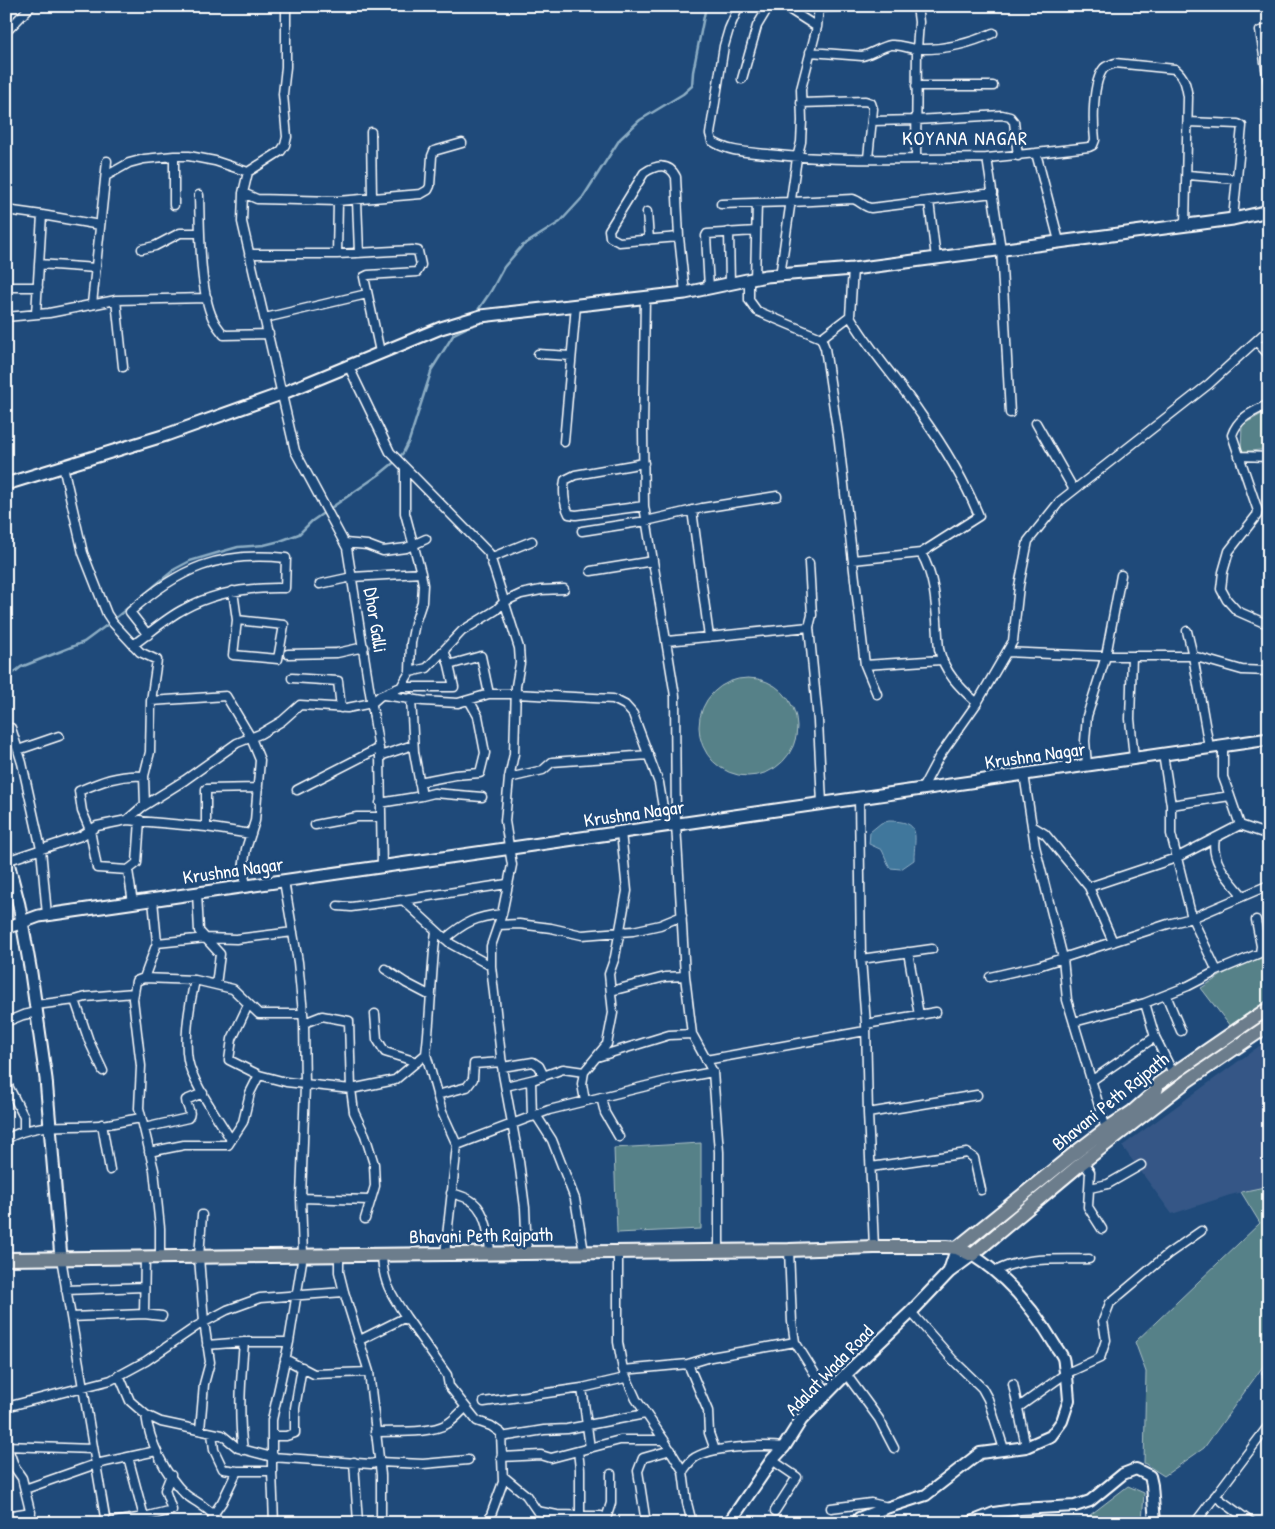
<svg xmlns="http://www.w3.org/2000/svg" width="1275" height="1529" viewBox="0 0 1275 1529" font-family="'Patrick Hand',sans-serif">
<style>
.built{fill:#345786}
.green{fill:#578188;stroke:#abc0c4}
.water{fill:#40779c;stroke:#8cadc4}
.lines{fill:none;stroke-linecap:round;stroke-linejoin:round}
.stream{stroke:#8cadc4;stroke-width:2.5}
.minor-casing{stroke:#fff;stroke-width:11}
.tertiary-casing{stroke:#fff;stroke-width:14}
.secondary-casing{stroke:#fff;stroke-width:15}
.primary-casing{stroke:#fff;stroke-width:16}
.minor{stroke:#1f4a7a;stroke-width:8}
.tertiary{stroke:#1f4a7a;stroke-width:10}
.secondary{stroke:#1f4a7a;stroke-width:11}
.primary{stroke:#6c7d8c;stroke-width:12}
.labels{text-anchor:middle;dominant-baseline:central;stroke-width:5;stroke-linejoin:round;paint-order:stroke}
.street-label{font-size:19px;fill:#fff;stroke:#1f4a7a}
.neighbourhood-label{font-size:20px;letter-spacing:1px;fill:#fff;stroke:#1f4a7a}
</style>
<rect width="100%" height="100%" fill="#1f4a7a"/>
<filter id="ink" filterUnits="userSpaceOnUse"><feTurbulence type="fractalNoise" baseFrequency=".02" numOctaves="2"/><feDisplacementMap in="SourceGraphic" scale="10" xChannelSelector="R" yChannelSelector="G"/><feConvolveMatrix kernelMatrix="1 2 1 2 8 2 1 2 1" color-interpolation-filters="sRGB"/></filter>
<g filter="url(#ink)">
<path class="built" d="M1269 1039V1186L1230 1195 1172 1214 1122 1146Z"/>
<path class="green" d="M1269 410V449L1241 452 1242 425Z
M699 727a49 49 0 1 1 98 0a49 49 0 1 1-98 0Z
M1269 955V999L1230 1026 1201 988 1246 960Z
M701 1143V1229L617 1233 614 1148Z
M1269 1186V1358L1204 1448 1164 1476 1144 1463 1146 1372 1135 1342 1260 1223 1241 1192Z
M1128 1486 1144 1493 1142 1523H1048L1085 1519Z"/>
<path class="water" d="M889 821C923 821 914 836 914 860L901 869 890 868 882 850 869 844 870 832 881 823Z"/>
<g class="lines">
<path class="stream" d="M476 313 491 291 504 267 522 246 560 222 583 197 620 139 640 120 683 94 692 86 693 72 706 6
M6 679 21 667 84 642 107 625 175 569 190 561 217 553 238 547 264 545 280 541 299 534 312 521 380 474 397 460 403 453 409 441 432 369 454 334 466 328 468 324"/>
<g class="minor-casing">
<path id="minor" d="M286 6V67L283 94 287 137 285 145 281 151 248 172 243 193 257 199 338 201 421 194 428 190 430 186 432 156 434 151 462 143
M739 6 729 29 724 46 710 134 712 141C728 152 748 152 767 154 839 162 914 159 987 158L1001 249 1010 413
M784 6 817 27
M819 8 858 6
M1269 29 1260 31 1269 87
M6 32 31 6
M810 52 862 56C872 54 880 47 891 45 900 44 908 49 917 49 944 50 969 44 993 33
M742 79 757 26 769 6
M916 86H993
M801 103 865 101 871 103 873 109 868 158
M872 121 916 120 1002 115 1010 117 1014 122 1018 156
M1188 122 1238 124 1242 126 1233 219
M371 132 372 198
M1036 153 1089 147 1093 145 1095 140C1093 122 1092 82 1104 68 1107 65 1111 65 1115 63L1175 69C1185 77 1186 85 1188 97L1185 225
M174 156V205
M916 158 917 49 919 22 917 6
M987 158 1036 153 1059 241
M1188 175 1236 179
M106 176 129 163 144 159 174 156H189L215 161 248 172
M243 193 242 222 295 451 347 548 380 756 382 867
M199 195C200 228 199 290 213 319 215 324 220 330 224 335L269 334
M357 200 359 253
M929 201 936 258
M721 204 791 202 853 199C860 201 864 207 871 208L993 193
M6 210 42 215
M647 212 649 240
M729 232 730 284
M679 237 619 242 610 237 609 230 644 173C656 165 669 162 676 177L679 237 685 293
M142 249 155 246 180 233H200
M249 254H337L412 250 418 251 421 265 417 272 368 275 364 277 380 352
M337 254 338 201
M39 264 96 268
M780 276 797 158 801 142 802 121 801 89 817 27 819 6
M755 279 757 203
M749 281V300L757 311 821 338 825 348 839 442 865 665 877 694
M6 287H38
M709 288 706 236 707 234 756 231
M645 297 643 431 644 506 675 696 676 824 685 976 692 1034 713 1072
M116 300 123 367
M92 304 107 161
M36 314 42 215 100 225
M850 316C870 351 898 380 920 413 943 445 964 479 979 516L921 553
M6 317 49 313 116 300 207 298
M265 318 367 294
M821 338 850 316 853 269
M1256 341 1269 355
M538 354 571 356
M348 365 390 452 489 553 519 648 520 663 516 686 514 754 509 778 505 821 512 865 502 914 491 946V966
M1036 423 1074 490
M564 442 576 305
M1239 456 1269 457
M644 463 575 475 565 480C563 490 564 505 569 514L576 515 644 506
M63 466 83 553 107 614 113 623 140 652 157 660 151 701 150 752 144 776 145 805
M405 468V513L421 573 423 585 422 602 415 623 411 643 410 672 427 668 462 631 496 610 504 602 521 594 541 590 564 589
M692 510 709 637
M582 531 646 521 702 508 777 496
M345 543 367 545 383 551 406 548 426 539
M490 558 532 541
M853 560 921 553C938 582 936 617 939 649 944 672 959 687 977 703
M809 563 812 615 809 627 818 721 822 803
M591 571 653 561
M320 584 352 577 421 573
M233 591 237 620 284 625 278 659 233 655 237 620
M1262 622 1237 611 1227 600 1221 589 1223 572 1229 551 1257 515 1258 511 1232 435C1238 417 1253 412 1269 404
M1187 631 1193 656 1209 747
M667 641 809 627
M133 645C150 633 166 618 184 609 215 592 250 587 285 588L286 558C219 551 179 568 130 612L148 635
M1007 652 1099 656H1193L1242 670 1269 671
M288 654 337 653 364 647
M1132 656 1130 719 1134 758
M449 665 481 656 489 694
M865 665 941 660
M292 678 338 681 341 708
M401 687H454L449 665 444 650
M384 695 423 701 458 703 489 694H516L613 699 625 705 633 714 659 783 666 826
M151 701 226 696 251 738 260 760 255 821 246 849 243 869 246 886
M11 728 22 763 41 849 47 915
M1223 745V777L1230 796
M18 750 59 736
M1163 754 1171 805 1230 796 1240 825
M380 756 413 745
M1087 765 1085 741 1087 716 1106 656 1121 575
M1024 774 1035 846 1063 958 1067 1000 1106 1129
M509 778 543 770 552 762 649 755
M419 782 455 775 480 773 485 753 478 716 469 700
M922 789 939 757 977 703 1013 641 1019 586 1028 541 1060 501 1209 384 1269 329
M297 790 379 748
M422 796 434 793 482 797
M859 797 861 959
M380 803 422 796 414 752 411 698
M1171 805V834L1192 918 1217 971
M127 820 206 827 251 834
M315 825 357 817H380
M1032 826 1045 834 1089 887
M206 827V789L258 788
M1215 839C1210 862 1230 880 1243 896
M9 860 81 836 97 826 127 820 142 807 185 780 237 743 260 734 282 721 300 705 347 708 372 703 380 696 401 687 410 672
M128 870 137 863 140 820
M197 893 199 931 220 954 216 985
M403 900 451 944 491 966 503 1074 519 1161 525 1208 527 1253
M133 903 128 870 97 868 90 830 82 811 79 791C100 782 119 774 144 776
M338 906 351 907 403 900 507 884
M498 925 519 924 551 928 582 935 633 931 660 925 682 916
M445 939C465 922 475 917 502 914
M1113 942 1089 887 1176 858 1240 825 1269 835
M157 943 206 938 236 939 293 932
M908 952 919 1015
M385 969 406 983 431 996
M990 977 1038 966 1168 924 1192 918 1269 885
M144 978 157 943 153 900
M195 980C190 1002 184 1038 188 1060 192 1083 219 1119 231 1140
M611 991 665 977 685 976
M1166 995 1181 1031
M75 1000 89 1041 103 1071
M1145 1003 1188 986 1217 971 1260 953 1261 946 1256 920
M36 1005 75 1000 86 997 134 993
M248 1005 232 1039 229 1060 259 1075 286 1082 351 1089 395 1080 426 1054C431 1013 431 972 436 931
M375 1014 377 1039 385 1052 417 1062
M6 1022 23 1015 37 1012
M1074 1022 1145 1003 1155 1037 1173 1073
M304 1023 322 1016 349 1021 351 1089 354 1112 365 1135 374 1164 375 1186 365 1219
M866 1024 936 1012
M426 1054 442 1112 457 1145
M597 1057 669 1035 692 1034
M706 1060 865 1031
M502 1067 533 1062 539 1066 544 1076
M531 1080 532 1117
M1091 1081 1155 1037
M6 1082 24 1117V1130
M506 1086 535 1079 563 1069 584 1072
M437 1095 467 1087 473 1079 474 1064 502 1062
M601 1097 605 1113 619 1137
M585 1101 582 1084 584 1072 607 1044 613 1013 609 974 615 957 627 891 621 832
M868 1113 977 1095
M536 1115 552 1140 575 1199 584 1252
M102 1124 110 1170
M144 1128 188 1118C193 1112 186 1107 186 1100L203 1093
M6 1139C39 1121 64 1128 99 1125 113 1124 127 1120 141 1118
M149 1152 184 1145H228L243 1122 250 1093 259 1075
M1083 1162 1090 1172 1088 1207 1102 1229
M871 1167 967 1153 974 1158 981 1190
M1090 1188 1108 1184 1141 1165
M451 1193C459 1195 467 1197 473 1202 487 1213 489 1237 490 1253
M301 1198 370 1200
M874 1247 868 1113 866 1024 861 959 932 949
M789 1250 792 1322 795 1342 827 1393
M618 1252V1342L623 1370 636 1399 664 1440 683 1471 687 1503 692 1523
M445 1254 457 1145 549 1110 675 1079 713 1072 719 1152V1251
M339 1255V1272L344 1292 369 1372 381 1475V1523
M160 1257V1228L154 1170 139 1108 141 1066 133 999 136 981 144 978 195 980 233 989 259 1014H303
M61 1258 106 1523
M996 1271C1023 1256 1059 1260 1089 1259
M66 1290 144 1287
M911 1312 953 1360 982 1388 988 1399 1004 1449
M144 1314 145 1257
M71 1317 144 1314 162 1316
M406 1317 447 1375 449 1386 477 1421 491 1426 501 1433 503 1482 488 1523
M358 1341 406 1317C391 1294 383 1283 382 1255
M207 1345 244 1342H289
M285 1359 314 1374 369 1372
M688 1364 708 1411 709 1433 715 1450
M623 1370 688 1364 711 1357 795 1342
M1267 1373 1269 1381
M846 1374 879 1419 894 1448
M119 1375 130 1401 146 1415 161 1422 222 1435 238 1448 272 1457 371 1464 379 1462 423 1464 468 1460
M1013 1384 1026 1447
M582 1388 590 1448
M484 1402 582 1388 625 1378
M6 1407 111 1380 146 1361 197 1326 227 1310 260 1298 344 1292
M1019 1407 1065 1374 1100 1358 1106 1340 1103 1321 1110 1303 1168 1254 1201 1231
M146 1415C149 1441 166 1476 185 1494 191 1499 198 1502 204 1507 210 1511 216 1517 221 1523
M200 1430 204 1384 210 1362 204 1322 199 1257 202 1215
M375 1432C396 1431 429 1434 447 1424 454 1420 460 1413 465 1408
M212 1433 214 1450 223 1469 237 1471H272
M272 1436H286L295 1433V1408L302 1367
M501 1437 544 1430 567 1429 645 1414
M6 1446 93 1449
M7 1446 15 1468 22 1478 33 1523
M243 1450C238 1413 241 1378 244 1342
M578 1451 580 1469V1516
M128 1457 144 1517
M501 1457 541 1455 551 1458 620 1440H664
M772 1460 797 1477 775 1511
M354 1462 358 1523
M683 1471C686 1467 689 1462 693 1459 709 1446 763 1445 784 1447
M503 1476 526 1495 537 1511 557 1515 601 1516 605 1523
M25 1489 96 1464 156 1451
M1215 1496 1252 1523
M831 1508 871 1503 888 1507
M6 1516 31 1512
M605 1522 611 1503V1474
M107 1523 144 1517 172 1510 165 1490 171 1475
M212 1523 213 1515 222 1502 237 1471
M274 1523 272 1471V1420L289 1342 303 1255 301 1198 305 1085 304 1023 298 962 284 881
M448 1523H470
M646 1523 638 1471 643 1458 671 1450
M1195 1523 1269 1425"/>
</g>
<g class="tertiary-casing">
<path id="tertiary" d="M858 1523 859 1518 880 1510 926 1495 980 1453 1026 1447 1051 1436 1062 1421 1069 1400 1067 1376C1063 1371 1065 1364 1063 1358 1061 1353 1057 1349 1055 1345 1034 1309 1007 1277 972 1255
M969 1523 994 1513 1020 1509 1075 1506 1090 1501 1123 1474 1136 1469 1150 1476 1152 1485 1155 1523"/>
</g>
<g class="secondary-casing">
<path id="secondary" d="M6 484 166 435 281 394 441 328 481 316 685 293 766 276 853 269 1233 219 1269 211
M6 855 19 905 31 973 46 1079 61 1258
M6 928 39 916 1269 739
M949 1272 972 1255
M729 1523 772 1460 784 1447 801 1420 846 1374 911 1312 949 1272 957 1248"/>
</g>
<g class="primary-casing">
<path id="primary" d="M957 1248 1076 1152 1106 1129 1132 1112 1156 1091 1158 1084 1269 1008
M6 1259 789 1250 874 1247H946L957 1248 972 1255 1083 1162 1187 1081 1269 1025"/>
</g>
<use href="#minor" class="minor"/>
<use href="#tertiary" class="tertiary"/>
<use href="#secondary" class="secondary"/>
<use href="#primary" class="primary"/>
</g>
</g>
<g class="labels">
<g class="street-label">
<text transform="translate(376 620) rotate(81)">Dhor Galli</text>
<text transform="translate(1035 755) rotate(-8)">Krushna Nagar</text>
<text transform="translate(634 813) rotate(-8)">Krushna Nagar</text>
<text transform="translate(233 870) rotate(-8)">Krushna Nagar</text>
<text transform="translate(1110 1101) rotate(-39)">Bhavani Peth Rajpath</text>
<text transform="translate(481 1235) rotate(-1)">Bhavani Peth Rajpath</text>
<text transform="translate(829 1370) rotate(-46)">Adalat Wada Road</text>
</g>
<g class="neighbourhood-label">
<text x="965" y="137">KOYANA NAGAR</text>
</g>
</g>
<rect width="1275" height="1529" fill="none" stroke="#1f4a7a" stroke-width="25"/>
<rect x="12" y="12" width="1250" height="1504" fill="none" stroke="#fff" stroke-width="2" filter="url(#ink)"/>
</svg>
